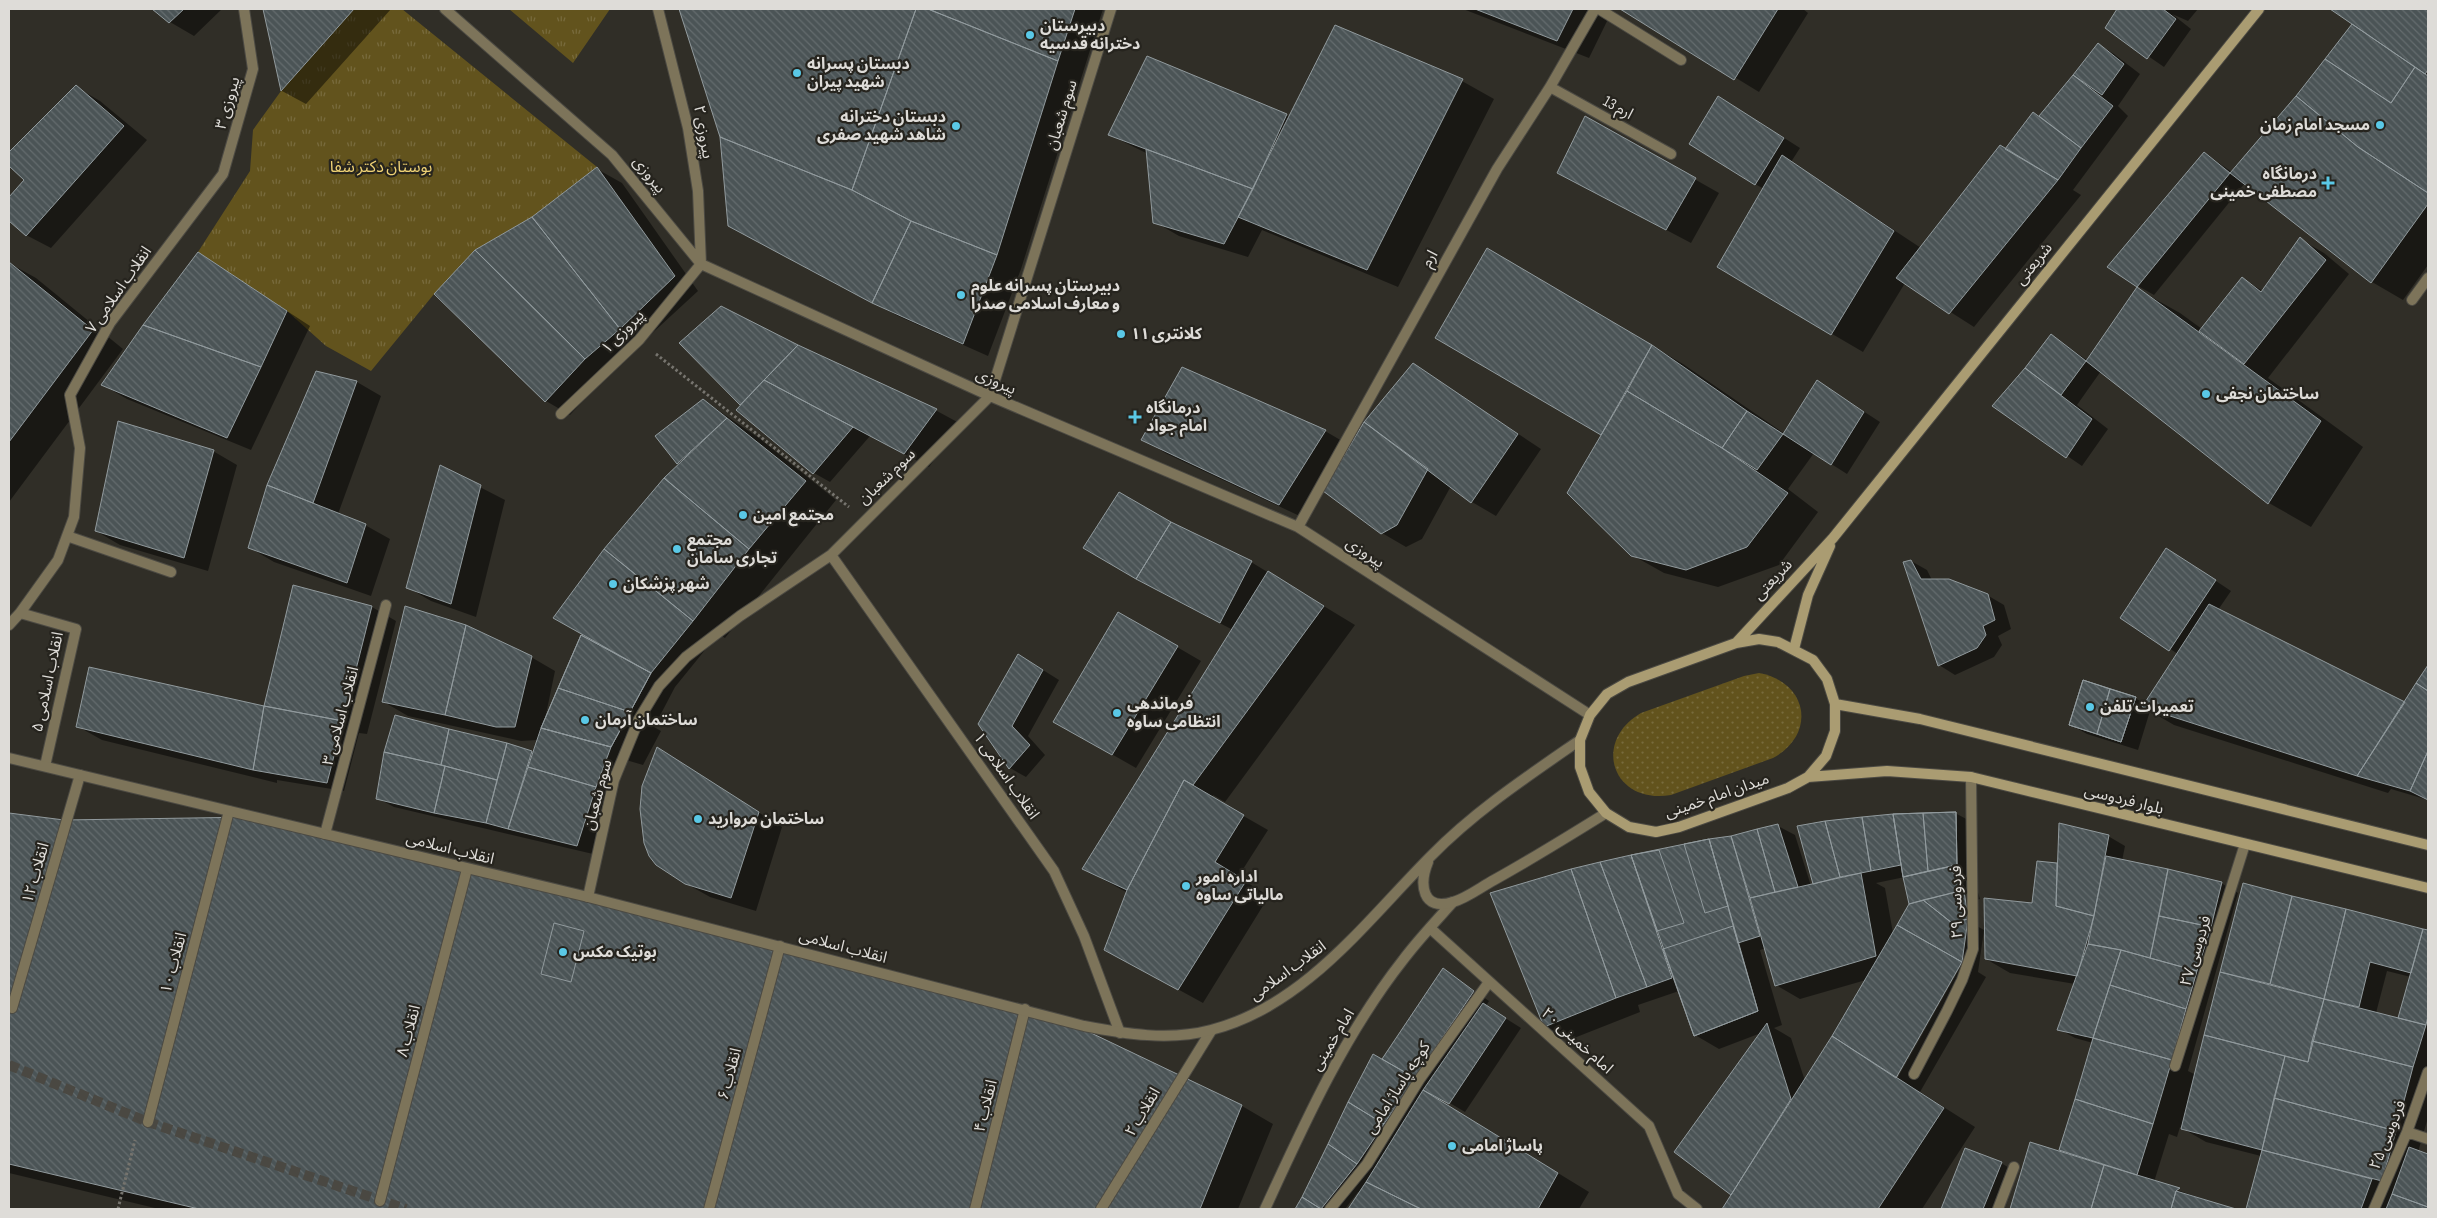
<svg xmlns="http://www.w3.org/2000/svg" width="2437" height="1218" viewBox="0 0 2437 1218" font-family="'Sofia Sans Condensed','Noto Sans Arabic',sans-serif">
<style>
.grass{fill:url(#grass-dots)}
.park{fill:url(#park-tufts)}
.shadow{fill:#0007;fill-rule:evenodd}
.building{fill:url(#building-back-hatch);stroke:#919a9d}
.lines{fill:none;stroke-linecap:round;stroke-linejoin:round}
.minor-tunnel{stroke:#4a4842;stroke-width:10;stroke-dasharray:10 5;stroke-linecap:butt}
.service-casing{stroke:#4c4a43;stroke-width:12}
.pedestrian-casing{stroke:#4c4a43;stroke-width:12}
.minor-casing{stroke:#4c4a43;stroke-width:12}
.tertiary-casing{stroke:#4c4a43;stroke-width:12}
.secondary-casing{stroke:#4c4a43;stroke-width:12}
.path{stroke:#76746e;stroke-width:3;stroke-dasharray:2.5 2.5;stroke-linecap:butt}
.service{stroke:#7d745a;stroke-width:10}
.pedestrian{stroke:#7d745a;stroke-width:10}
.minor{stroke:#7d745a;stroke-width:10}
.tertiary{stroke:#7d745a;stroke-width:10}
.secondary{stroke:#aa9c72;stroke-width:10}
.poi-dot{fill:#5ac8e6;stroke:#26241e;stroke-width:2}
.labels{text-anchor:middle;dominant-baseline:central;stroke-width:4.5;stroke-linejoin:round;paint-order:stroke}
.poi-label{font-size:16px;font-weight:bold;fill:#dedcd8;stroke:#26241e;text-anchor:start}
.street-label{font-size:16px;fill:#dedcd8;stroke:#26241e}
.park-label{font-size:16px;fill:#efd275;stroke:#26241e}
</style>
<defs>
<pattern id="grass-dots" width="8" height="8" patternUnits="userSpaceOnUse" patternTransform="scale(1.25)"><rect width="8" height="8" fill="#62531d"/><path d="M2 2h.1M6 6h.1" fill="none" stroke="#786b3d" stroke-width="1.8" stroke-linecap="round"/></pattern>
<pattern id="park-tufts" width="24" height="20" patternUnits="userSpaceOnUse" patternTransform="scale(1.25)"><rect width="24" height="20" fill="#62531d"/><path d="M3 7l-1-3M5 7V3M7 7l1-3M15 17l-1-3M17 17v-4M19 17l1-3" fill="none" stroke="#786b3d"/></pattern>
<pattern id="building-back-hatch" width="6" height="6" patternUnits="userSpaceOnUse" patternTransform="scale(1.25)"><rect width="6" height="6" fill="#4b5456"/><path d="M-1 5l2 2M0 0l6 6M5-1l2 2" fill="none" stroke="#646c6e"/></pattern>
</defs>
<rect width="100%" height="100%" fill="#302e27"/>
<path class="grass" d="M1759 673C1808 682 1817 734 1773 758L1671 795C1613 805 1591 742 1641 713L1744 676Z"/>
<path class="park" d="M354 9H402L597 167 532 217 475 250 434 294 371 371 326 346 287 311 198 252 250 171 253 130 281 91Z
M509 9H610L573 63Z"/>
<path class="shadow" d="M154 9H222L194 36 170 22Z
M264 9H391L306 104 282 91Z
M680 9H1103L1021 269 988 356 898 316 754 239Z
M1463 9H1613L1589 58Z
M1623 9H1803L1808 13 1759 92Z
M2119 9H2198L2188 21 2172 14 2191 29 2164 67 2106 27Z
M2333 9H2428V265L2403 300 2372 282 2245 183 2154 295 2138 286 2204 153 2232 172 2363 29Z
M1336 27 1462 81 1494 99 1398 287 1262 230 1248 257 1179 236 1155 222 1148 154 1110 135 1286 115 1290 117Z
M2098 44 2114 54 2140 74 2118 106 2128 116 2073 190 2081 195 1974 327 1905 283 1863 352 1718 267 1764 189 1755 184 1735 107 1800 148 1791 162 1921 248 2006 150 2034 113 2040 117Z
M76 87 100 101 147 140 51 248 26 235 9 219V199L26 180 9 165V154Z
M1585 117 1719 193 1691 243 1583 186Z
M597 169 622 183 698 291 609 373 570 415 546 401 436 294Z
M2300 239 2324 253 2349 274 2268 378 2363 447 2311 527 2269 503 2101 371 2077 405 2108 429 2082 466 1994 406 2051 336 2087 360 2137 289 2180 313 2202 329 2242 279 2263 291Z
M1488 250 1683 364 1785 434 1817 381 1880 422 1847 474 1814 453 1788 489 1818 512 1779 565 1718 587 1664 573 1632 555 1603 435 1436 337Z
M198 253 310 326 251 450 127 399 103 385Z
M9 263 36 278 123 349 9 502Z
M681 343 797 347 937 411 961 424 929 467 870 436 830 482 814 473 742 405Z
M1413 364 1541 449 1496 516 1472 502 1451 486 1422 539 1406 547 1382 533Z
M317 372 357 382 381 396 338 514 365 525 390 539 371 596 274 562 250 548 268 485Z
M703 400 759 438 836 500 725 638 718 634 675 687 654 727 661 731 643 765 626 760 593 854 394 807 377 798 386 752 396 716 533 753 538 740 521 741 408 716 384 702 531 657 555 671 544 724 583 633 680 464 657 437Z
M1325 431 1349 445 1304 518 1167 454 1143 440Z
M213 451 237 465 208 571 120 545 96 531Z
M441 467 505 500 476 617 431 601 407 587Z
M1171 523 1251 562 1355 625 1225 802 1213 795 1212 798 1268 830 1238 877 1269 896 1203 1003 1130 963 1128 893 1084 869 1233 630 1162 593 1084 548Z
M2183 559 2231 591 2218 610 2405 703 2428 668V800L2391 789 2388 793 2174 725 2150 711 2138 750 2087 734 2071 725 2135 698 2145 704 2178 654 2122 618Z
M1911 561 1927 570 1932 580 1987 595 2004 605 2011 629 1998 636 2002 645 1994 657 1955 675 1939 665Z
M294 586 372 607 396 621 367 734 359 733 344 791 277 780V783L102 740 77 726 264 707Z
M1177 647 1201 661 1136 768 1078 735Z
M1019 655 1059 680 1028 736 1045 755 1026 777 1010 768 980 724Z
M658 749 782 827 756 911 710 897 685 883Z
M1955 813 1972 822 1973 875 1980 899 1973 901 1975 925 1984 930 1978 972 1986 977 1920 1092 1975 1127 1922 1209H1724L1733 1194 1761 1033 1719 1049 1695 1035 1679 991 1638 1005 1640 1012 1569 1040 1545 1026 1630 857 1778 826 1795 835 1811 886 1817 885 1799 827 1894 815ZM1905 877 1910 904 1893 933 1885 888 1876 883ZM1756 932 1762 935V938L1754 934ZM1766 948 1776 985 1800 999 1866 980 1805 1081 1791 1038 1774 1028 1782 1025 1760 950ZM1964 956 1966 957 1898 1077H1895Z
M9 814 64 821 1065 1022 1242 1106 1273 1124 1238 1209H159L9 1173Z
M2108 836 2125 846 2122 861 2221 883 2238 893 2188 1071 2196 1075 2243 885 2428 932V1122L2427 1121 2418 1152 2428 1155V1209H2248L2261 1156 2206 1142 2180 1127 2177 1137 2169 1134 2154 1182 2232 1209H2011L2030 1144 2068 1154 2060 1150 2093 1043 2075 1038 2059 1029 2075 984 2010 973 1986 959 2034 905 2057 865 2059 866ZM2387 971 2411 977 2399 1019 2376 1013Z
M1444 970 1489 1001 1486 1006 1521 1028 1465 1112 1438 1096 1437 1099 1589 1192 1579 1209H1349L1360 1193 1358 1192 1345 1209H1296L1382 1061Z
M1966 1149 2001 1163 2018 1173 2003 1209H1942Z"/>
<path class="building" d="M152 9H184L169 23Z
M263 9H354L281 91Z
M679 9H916L852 190 720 137Z
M916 9H928L1058 61 997 255 911 221 852 190Z
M928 9H1075L1058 61Z
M1475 9H1573L1557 41Z
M1620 9H1778L1734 80Z
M2117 9H2163L2176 19 2147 59 2105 28Z
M2330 9H2428V70L2425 74Z
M2352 24 2415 67 2391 103 2325 59Z
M1335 25 1463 79 1367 270 1238 217Z
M2098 43 2124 64 2102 95 2073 75Z
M1147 56 1287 114 1253 189 1108 135Z
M2325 59 2391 103 2415 67 2428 76V193L2358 147 2296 96Z
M2073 75 2113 106 2081 148 2039 116Z
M76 85 124 126 26 236 9 221V197L24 180 9 166V152Z
M1718 96 1784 138 1755 185 1689 144Z
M2296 96 2358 147 2428 193V204L2371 283 2230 173Z
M2033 112 2081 148 2058 180 2005 149Z
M1585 116 1696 178 1666 230 1557 173Z
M720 137 852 190 911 221 872 303 728 226Z
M2000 145 2058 180 1949 314 1896 278Z
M1146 149 1253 189 1224 244 1153 223Z
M2204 152 2230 173 2137 287 2107 267Z
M1782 155 1894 231 1831 335 1717 267Z
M597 167 675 276 620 329 532 217Z
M532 217 620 329 585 359 475 250Z
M911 221 997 255 963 344 872 303Z
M2300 237 2326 260 2244 364 2199 331 2242 277 2261 292Z
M1487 248 1652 345 1601 435 1435 338Z
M475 250 585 359 545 402 434 294Z
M198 252 287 311 261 367 143 325Z
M9 262 93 330 9 442Z
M2137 287 2321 421 2268 504 2086 361Z
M721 306 798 345 740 405 679 343Z
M143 325 261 367 227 438 101 385Z
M2051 334 2086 361 2061 395 2025 368Z
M798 345 937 409 904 454 764 380Z
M1652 345 1747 411 1722 448 1627 391Z
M1413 363 1518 434 1471 503 1364 422Z
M1182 367 1326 430 1279 505 1141 440Z
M2025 368 2092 419 2066 458 1992 406Z
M316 371 357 381 313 503 267 485Z
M764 380 853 427 813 474 736 410Z
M1817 380 1864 412 1831 465 1783 434Z
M1627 391 1722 448 1788 493 1747 547 1686 570 1631 556 1567 493Z
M703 399 727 418 677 464 655 436Z
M1747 411 1783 434 1757 470 1722 448Z
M727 418 806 481 749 549 664 478Z
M118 421 214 450 184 558 95 531Z
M1364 422 1428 469 1397 525 1381 534 1323 491Z
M440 465 481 485 451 604 406 588Z
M664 478 749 549 693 621 604 549Z
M267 485 366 524 347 583 248 548Z
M1119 492 1171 522 1136 579 1083 548Z
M1171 522 1252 561 1220 623 1136 579Z
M2166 548 2216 580 2169 651 2120 618Z
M604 549 693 621 651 673 553 618Z
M1911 560 1921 579H1949L1988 594 1995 620 1983 626 1986 635 1977 648 1938 666 1903 562Z
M1268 571 1324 606 1193 785 1184 780 1127 890 1082 869Z
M293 585 372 606 343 721 264 706Z
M2209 604 2405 702 2357 776 2142 707Z
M405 606 466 625 445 715 382 702Z
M1118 612 1178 646 1112 755 1053 722Z
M466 625 532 656 515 727H496L445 715Z
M581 635 651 673 611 747 541 728Z
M581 635 651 673 630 712 558 688Z
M1018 654 1043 670 1012 726 1030 745 1009 769 978 724Z
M2428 665V691L2416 683Z
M89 667 264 706 253 770 76 727Z
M2083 680 2136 697 2121 742 2069 725Z
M2083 680 2110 689 2097 734 2069 725Z
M2416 683 2428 691V751L2410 791 2357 776Z
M558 688 630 712 611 747 541 728Z
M2110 689 2136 697 2121 742 2097 734Z
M264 706 343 721 327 783 253 770Z
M395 715 449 729 441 765 384 752Z
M541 728 611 747 596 787 528 767Z
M449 729 507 743 497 780 441 765Z
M507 743 532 751 508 829 486 823Z
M657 747 759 812 731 898 685 884 656 865 649 856 644 843 640 809 642 786Z
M2428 751V800L2410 791Z
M384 752 445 766 434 813 376 799Z
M445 766 497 780 486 823 434 813Z
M528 767 596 787 577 846 508 829Z
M1184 780 1244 815 1215 862 1246 881 1178 990 1104 950 1127 890Z
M1956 812 1957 865 1903 877 1893 814Z
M1956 812 1957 865 1928 871 1923 813Z
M9 813 64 820 254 817 1066 1021 1242 1105 1200 1209H199L9 1164Z
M1923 813 1928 871 1903 877 1893 814Z
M1893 814 1901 865 1871 871 1862 817Z
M1862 817 1871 871 1840 877 1825 821Z
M1825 821 1840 877 1813 884 1797 826Z
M2059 823 2109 835 2094 916 2056 906Z
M1778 824 1798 887 1775 892 1757 829Z
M1757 829 1775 892 1750 898 1731 836Z
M1731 836 1760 936 1738 943 1709 839Z
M1709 839 1758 1011 1694 1036 1631 855Z
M1709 839 1728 906 1705 913 1684 844Z
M1659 850 1684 923 1657 931 1631 855Z
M1631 855 1672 978 1647 987 1600 862Z
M2106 856 2168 869 2150 958 2121 950 2088 944Z
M2037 861 2057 863 2056 906 2094 916 2077 976 1985 959 1984 898 2032 903Z
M1600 862 1647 987 1616 998 1571 869Z
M1957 865 1964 890 1909 904 1903 877Z
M1571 869 1616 998 1544 1027 1490 893Z
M2168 869 2222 882 2211 927 2159 916Z
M1861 873 1876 956 1775 986 1750 898Z
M2243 883 2292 896 2270 984 2220 972Z
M1964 890 1968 919 1952 923 1923 900Z
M2292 896 2346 909 2324 999 2270 984Z
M1923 900 1952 923 1968 919 1962 962 1897 925 1909 904Z
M2346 909 2423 929 2411 973 2370 962 2359 1007 2324 999Z
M2159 916 2211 927 2197 971 2150 958Z
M554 923 584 931 571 982 541 974Z
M1897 925 1962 962 1896 1078 1832 1036Z
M1733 926 1758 1011 1694 1036 1663 949Z
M2423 929 2428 930V1016L2426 1025 2398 1018Z
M2088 944 2121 950 2093 1038 2057 1030Z
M2121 950 2197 971 2186 1009 2110 985Z
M1443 968 1474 991 1415 1078 1382 1059Z
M2220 972 2324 999 2308 1062 2204 1035Z
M2110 985 2186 1009 2172 1060 2093 1038Z
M2324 999 2426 1025 2413 1067 2312 1041Z
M1483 1003 1506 1018 1449 1104 1423 1090Z
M1767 1023 1791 1099 1731 1195 1674 1152Z
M2204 1035 2285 1056 2262 1150 2181 1129Z
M1832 1036 1944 1108 1878 1209H1722Z
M2093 1038 2172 1060 2153 1124 2075 1099Z
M2312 1041 2413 1067 2396 1131 2274 1098 2285 1056 2308 1062Z
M1373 1054 1415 1078 1384 1124 1348 1102Z
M1423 1090 1558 1173 1538 1209H1421L1366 1182Z
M2274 1098 2396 1131 2382 1181 2262 1150Z
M2075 1099 2153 1124 2137 1175 2059 1150Z
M1348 1102 1384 1124 1357 1164 1328 1144Z
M2030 1142 2104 1165 2091 1209H2010Z
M1328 1144 1357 1164 1321 1209 1302 1197Z
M2409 1147 2428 1154V1207L2392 1194Z
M1965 1148 2002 1162 1983 1209H1941Z
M2262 1150 2372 1179 2361 1209H2246Z
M2104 1165 2180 1188 2176 1191 2171 1209H2091Z
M1366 1182 1421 1209H1348Z
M2176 1191 2236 1209H2171Z
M2392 1194 2428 1207V1209H2386Z
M1302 1197 1321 1209H1295Z"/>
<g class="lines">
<path class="minor-tunnel" d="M9 1065 148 1122 406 1209"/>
<g class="service-casing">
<path id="service" d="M1330 1209 1367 1164 1419 1080 1489 982"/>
</g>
<g class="pedestrian-casing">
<path id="pedestrian" d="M1265 1209C1304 1124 1344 1035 1403 960 1418 940 1436 921 1453 902"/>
</g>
<g class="minor-casing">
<path id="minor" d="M445 9 612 155 701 264 990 396 1298 527 1590 715
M1599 9 1681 60
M1550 87 1671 154
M2412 300 2428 278
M561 414 639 340 701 264 698 191 688 128 658 9
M1298 527 1497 169 1550 87 1595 9
M67 536 171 572
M831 555 1054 871 1084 936 1120 1033
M20 613 76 629 45 766
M9 625 20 613 58 560 74 517 80 448 70 395 110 323 223 174 253 69 244 9
M325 834 386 605
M588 897 614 780 639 719 659 686 686 657 740 616 831 555 990 396 1111 9
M1430 928 1649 1126 1678 1194 1697 1209
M12 1008 80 775
M2175 1066 2245 844
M1914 1074 1947 1011 1962 980 1973 949 1971 777
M148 1122 229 811
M2407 1132 2428 1139
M380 1201 467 869
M709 1209 780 946
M975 1209 1025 1009
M1101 1209 1211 1031
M1998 1209 2014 1167
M2374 1209 2407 1132 2428 1072"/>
</g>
<g class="tertiary-casing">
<path id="tertiary" d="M9 758 588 897 1084 1026C1125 1034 1170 1041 1211 1030 1305 1006 1366 921 1431 856 1475 811 1528 776 1580 740
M1428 862C1419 884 1422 912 1453 902 1467 898 1481 887 1494 880 1532 859 1569 836 1606 813"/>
</g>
<g class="secondary-casing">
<path id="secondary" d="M1736 643 1759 639 1778 642 1813 660 1827 679 1835 704V731L1826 756 1808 777 1788 788 1679 827 1656 832 1629 827 1606 813 1589 792 1580 767V740L1590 715 1607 694 1628 682 1736 643 1833 538 2259 9
M1794 649 1808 595 1830 546
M1835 704 1920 719 2428 845
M1808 777 1887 771 1971 777 2428 888"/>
</g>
<path class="path" d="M656 354 849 507
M118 1209 135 1140"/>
<use href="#service" class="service"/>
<use href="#pedestrian" class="pedestrian"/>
<use href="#minor" class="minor"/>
<use href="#tertiary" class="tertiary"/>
<use href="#secondary" class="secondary"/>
</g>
<g class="poi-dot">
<circle cx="1030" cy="35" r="5"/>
<circle cx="797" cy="73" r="5"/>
<circle cx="2380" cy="125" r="5"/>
<circle cx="956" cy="126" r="5"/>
<path d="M2325.5 175.5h5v5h5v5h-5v5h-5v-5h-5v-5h5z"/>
<circle cx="961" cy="295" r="5"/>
<circle cx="1121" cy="334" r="5"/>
<circle cx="2206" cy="394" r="5"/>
<path d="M1132.5 409.5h5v5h5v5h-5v5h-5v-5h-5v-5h5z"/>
<circle cx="743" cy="515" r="5"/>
<circle cx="677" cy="549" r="5"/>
<circle cx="613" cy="584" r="5"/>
<circle cx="2090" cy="707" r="5"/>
<circle cx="1117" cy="713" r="5"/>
<circle cx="585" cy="720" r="5"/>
<circle cx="698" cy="819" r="5"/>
<circle cx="1186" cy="886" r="5"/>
<circle cx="563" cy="952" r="5"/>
<circle cx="1452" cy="1146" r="5"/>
</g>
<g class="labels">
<g class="poi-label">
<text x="1040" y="26">دبیرستان<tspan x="1040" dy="18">دخترانه قدسیه</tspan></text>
<text x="807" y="64">دبستان پسرانه<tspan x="807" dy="18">شهید پیران</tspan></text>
<text x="946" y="117" text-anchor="end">دبستان دخترانه<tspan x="946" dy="18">شاهد شهید صفری</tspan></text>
<text x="2370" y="125" text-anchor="end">مسجد امام زمان</text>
<text x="2317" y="174" text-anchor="end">درمانگاه<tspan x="2317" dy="18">مصطفی خمینی</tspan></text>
<text x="971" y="286">دبیرستان پسرانه علوم<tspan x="971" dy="18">و معارف اسلامی صدرا</tspan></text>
<text x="1131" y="334">کلانتری ۱۱</text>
<text x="2216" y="394">ساختمان نجفی</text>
<text x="1146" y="408">درمانگاه<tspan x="1146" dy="18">امام جواد</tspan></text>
<text x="753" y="515">مجتمع امین</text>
<text x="687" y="540">مجتمع<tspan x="687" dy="18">تجاری سامان</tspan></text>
<text x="623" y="584">شهر پزشکان</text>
<text x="1127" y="704">فرماندهی<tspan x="1127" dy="18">انتظامی ساوه</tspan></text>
<text x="2100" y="707">تعمیرات تلفن</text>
<text x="595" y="720">ساختمان آرمان</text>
<text x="708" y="819">ساختمان مروارید</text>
<text x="1196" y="877">اداره امور<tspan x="1196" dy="18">مالیاتی ساوه</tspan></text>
<text x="573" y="952">بوتیک مکس</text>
<text x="1462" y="1146">پاساژ امامی</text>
</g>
<g class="street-label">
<text transform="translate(228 103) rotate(-74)">پیروزی ۳</text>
<text transform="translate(1618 108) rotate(29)">ارم 13</text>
<text transform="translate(1062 115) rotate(-73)">سوم شعبان</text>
<text transform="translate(703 132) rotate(80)">پیروزی ۲</text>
<text transform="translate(649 175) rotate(51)">پیروزی</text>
<text transform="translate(1430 259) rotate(-61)">ارم</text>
<text transform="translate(2034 264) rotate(-51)">شریعتی</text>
<text transform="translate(119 290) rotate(-55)">انقلاب اسلامی ۷</text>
<text transform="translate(623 332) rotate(-46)">پیروزی ۱</text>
<text transform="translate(996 382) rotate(24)">پیروزی</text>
<text transform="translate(887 477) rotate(-44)">سوم شعبان</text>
<text transform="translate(1365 553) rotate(33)">پیروزی</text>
<text transform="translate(1773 580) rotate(-47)">شریعتی</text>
<text transform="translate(48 682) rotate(-78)">انقلاب اسلامی ۵</text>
<text transform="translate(341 716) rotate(-75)">انقلاب اسلامی ۳</text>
<text transform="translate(1006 776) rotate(55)">انقلاب اسلامی ۱</text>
<text transform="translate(598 795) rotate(-75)">سوم شعبان</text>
<text transform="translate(1717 796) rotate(-19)">میدان امام خمینی</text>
<text transform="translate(2124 800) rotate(14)">بلوار فردوسی</text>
<text transform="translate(450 849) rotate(14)">انقلاب اسلامی</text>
<text transform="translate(36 873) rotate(-74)">انقلاب ۱۲</text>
<text transform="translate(1957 902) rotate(-91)">فردوسی ۲۹</text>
<text transform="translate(843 947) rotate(15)">انقلاب اسلامی</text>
<text transform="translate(2196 951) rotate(-73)">فردوسی ۲۷</text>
<text transform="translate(174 963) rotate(-75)">انقلاب ۱۰</text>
<text transform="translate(1288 971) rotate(-36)">انقلاب اسلامی</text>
<text transform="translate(409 1031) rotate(-75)">انقلاب ۸</text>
<text transform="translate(1333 1040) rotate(-59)">امام خمینی</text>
<text transform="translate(1577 1041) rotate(42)">امام خمینی ۲۰</text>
<text transform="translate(730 1074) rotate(-75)">انقلاب ۶</text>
<text transform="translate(1398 1088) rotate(-57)">کوچه پاساژ امامی</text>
<text transform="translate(986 1106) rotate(-76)">انقلاب ۴</text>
<text transform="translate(1143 1112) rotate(-59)">انقلاب ۲</text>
<text transform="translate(2388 1135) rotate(-68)">فردوسی ۲۵</text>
</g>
<g class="park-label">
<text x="381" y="167">بوستان دکتر شفا</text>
</g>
</g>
<rect width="2437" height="1218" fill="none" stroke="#dedcd8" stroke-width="20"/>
</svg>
